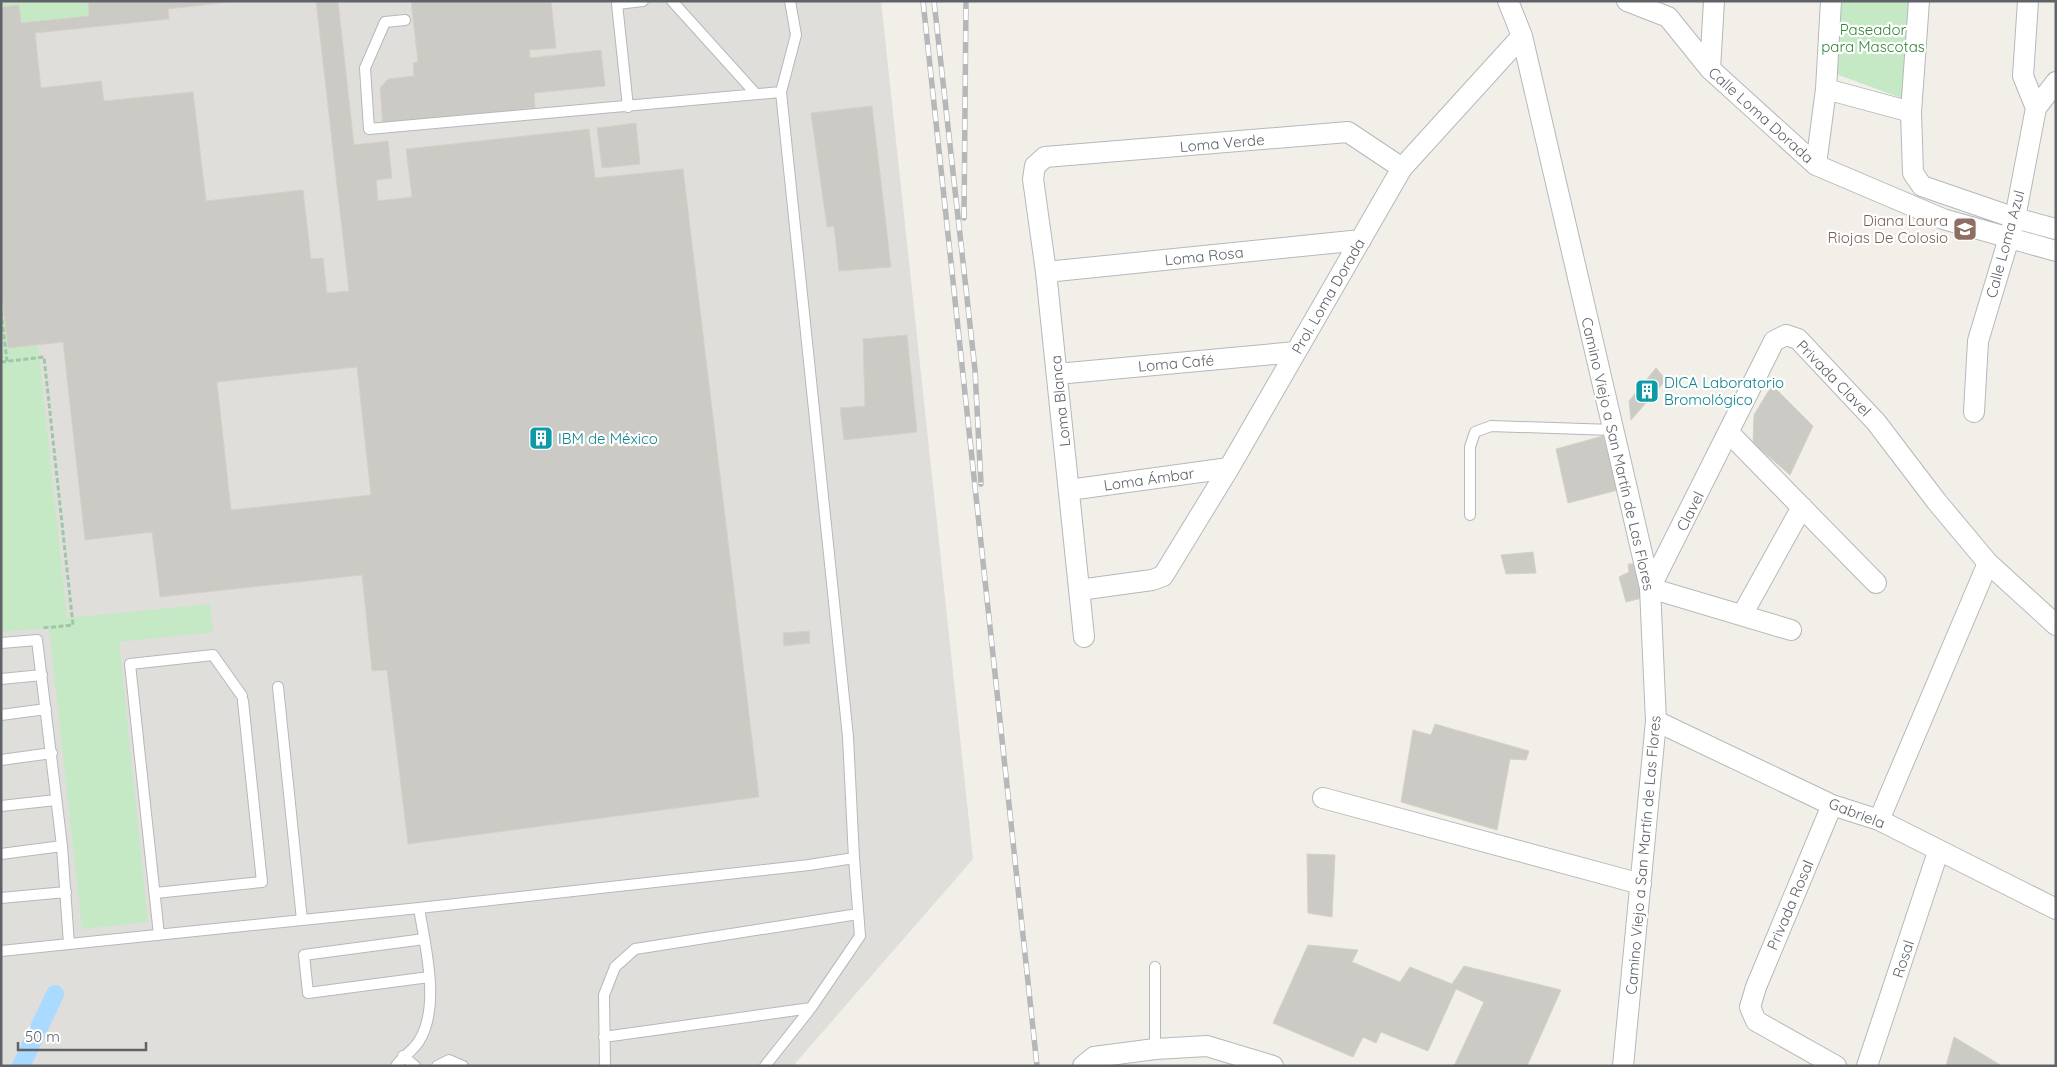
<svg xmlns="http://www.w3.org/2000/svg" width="2057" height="1067" viewBox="0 0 2057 1067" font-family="Quicksand,sans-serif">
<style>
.industrial{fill:#e0deda}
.green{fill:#c5e8c5}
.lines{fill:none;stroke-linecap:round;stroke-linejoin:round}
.canal{stroke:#aadaff;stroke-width:18}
.building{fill:#cccac5;stroke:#d6d1c6;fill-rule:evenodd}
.service-casing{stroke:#b5b8bc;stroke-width:12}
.minor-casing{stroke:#b5b8bc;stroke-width:22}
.path{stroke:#9cc7a9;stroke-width:3;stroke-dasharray:5 2.5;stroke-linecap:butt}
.service{stroke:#fff;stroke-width:10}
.minor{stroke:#fff;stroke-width:20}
.rail-casing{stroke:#b6b7b8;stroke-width:5.5}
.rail{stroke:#fff;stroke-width:4;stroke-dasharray:11;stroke-linecap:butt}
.labels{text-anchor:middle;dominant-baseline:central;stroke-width:4.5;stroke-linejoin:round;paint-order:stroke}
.park-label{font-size:15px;fill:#348238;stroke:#fff}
.street-label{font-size:15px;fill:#5f6368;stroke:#fff}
.education-label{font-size:15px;fill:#785e54;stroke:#fff;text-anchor:end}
.culture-label{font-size:15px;fill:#0d838f;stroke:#fff;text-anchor:start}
</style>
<rect width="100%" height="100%" fill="#f1efe8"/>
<path class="industrial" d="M1 1H881L973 859 793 1066H1Z"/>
<path class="green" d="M1 1H88L89 16 21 23 18 5 1 7Z
M1841 1H1910L1904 99 1836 74Z
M1 290 8 348 38 345 67 618 210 604 213 632 119 642 148 922 82 929 49 628 1 632Z"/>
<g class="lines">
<path class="canal" d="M21 1066 55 994"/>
</g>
<path class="building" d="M88 1H237L168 9 169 19 35 33 41 88 101 81 104 101 193 92 206 201 303 190 311 259 323 258 327 293 349 291 316 1H338L354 145 388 141 392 178 376 180 378 201 412 197 406 149 589 129 595 178 683 169 759 797 408 844 387 670 372 671 362 575 160 597 152 532 85 540 63 342 8 348 1 290V7L19 5 21 23 89 16ZM357 367 371 495 231 510 217 382Z
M411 1H551L556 48 529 50 530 58 601 50 605 86 534 93 535 108 383 125 380 88 388 79 414 76 413 63 418 62Z
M872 106 891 267 839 271 834 226 827 227 811 113Z
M636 123 640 164 602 168 597 128Z
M907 335 917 432 844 440 840 408 865 406 863 339Z
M1656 368 1666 380 1631 420 1629 401Z
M1772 385 1813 426 1790 475 1753 443 1754 415Z
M1603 436 1618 490 1568 503 1556 449Z
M1533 552 1536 573 1506 574 1501 555Z
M1628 564H1635L1642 598 1626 602 1619 577 1629 572Z
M809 631 810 643 784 646 783 633Z
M1435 724 1529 751 1526 760 1510 759 1497 830 1401 802 1413 730 1431 735Z
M1307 854 1335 855 1332 917 1308 913Z
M1308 945 1358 950 1352 962 1400 982 1410 967 1452 984 1464 966 1561 990 1527 1066H1454L1484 1002 1456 989 1428 1051 1381 1032 1376 1043 1363 1037 1353 1057 1273 1023Z
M1954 1037 2002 1066H1946Z"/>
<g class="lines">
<g class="service-casing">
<path id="service" d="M672 1 756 94
M405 20 385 22 365 68 369 129 781 92
M628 107 617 4 643 1
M1470 515V447L1475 432 1491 426 1613 430
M1 643 37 640 62 846 69 944
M1 679 42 675
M278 687 302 920
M1 715 46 709
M1 760 52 753
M1 806 56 800
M1 854 62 846
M155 893 262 882 243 701
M1 898 66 892
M159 935 130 664 213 655 242 696
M424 939 304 955 308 993 429 977
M1 951 419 908 809 865 854 858 848 737 781 92 796 35 790 1
M604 1037 811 1008
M1155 1049V967
M403 1056 415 1066
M396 1066C402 1057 414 1050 419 1041 441 1006 425 946 419 908
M437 1066 449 1060 463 1066
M605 1066 604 995 615 967 635 949 858 914
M765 1066 811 1008 860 936 854 858"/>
</g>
<g class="minor-casing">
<path id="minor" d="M1508 1 1522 36 1650 588 1656 721 1623 1066
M1627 1 1668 17 1710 69 1816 165 1943 219 2056 251
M1919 1 1911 112 1913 173 1922 186 2015 218 2056 229
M2028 1 2023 76 2036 108
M1710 69 1714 1
M1826 89 1911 112
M1816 165 1826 89 1831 1
M1046 272 1361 240
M1057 374 1296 352
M1974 412 1978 341 2015 218 2036 108 2056 82
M1729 433 1876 583
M1069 490 1229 468
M1079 590 1152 580 1163 576 1229 468 1402 168 1522 36
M1742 615 1802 507
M1791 630 1650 588 1774 341 1786 335 1798 339 1876 422 1937 502 1988 563 2056 625
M1084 637 1046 272 1033 179 1035 166 1045 157 1348 132 1402 168
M1656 721 1832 805 1879 820 2056 909
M1323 798 1641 884
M1832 805 1756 987 1750 1007 1756 1021 1836 1066
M1879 820 1988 563
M1083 1066 1094 1057 1155 1049 1207 1046 1273 1066
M1867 1066 1938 852"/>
</g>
<path class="path" d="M1 312 7 361
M1 362 44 357 73 625 42 628"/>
<use href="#service" class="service"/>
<use href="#minor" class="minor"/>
<g class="rail-casing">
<path id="rail" d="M923 1 1037 1066
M934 1 975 370 981 484
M964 218 966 1"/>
</g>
<use href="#rail" class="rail"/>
</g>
<defs>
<g id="school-square" transform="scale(1.25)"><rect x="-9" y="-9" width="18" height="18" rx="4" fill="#8d6e63" stroke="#fff"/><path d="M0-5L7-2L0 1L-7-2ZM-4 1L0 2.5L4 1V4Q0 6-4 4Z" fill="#fff"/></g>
<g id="building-square" transform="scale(1.25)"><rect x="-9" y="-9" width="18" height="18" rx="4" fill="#0f9aa8" stroke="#fff"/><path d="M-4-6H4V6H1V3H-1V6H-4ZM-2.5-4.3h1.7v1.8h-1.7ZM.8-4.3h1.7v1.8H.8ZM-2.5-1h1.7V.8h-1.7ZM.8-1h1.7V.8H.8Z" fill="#fff"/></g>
</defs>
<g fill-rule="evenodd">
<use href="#school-square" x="1965" y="229"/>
<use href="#building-square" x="1647" y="391"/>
<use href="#building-square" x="541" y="438"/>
</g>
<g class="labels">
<g class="park-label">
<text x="1873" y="29">Paseador<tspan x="1873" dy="17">para Mascotas</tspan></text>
</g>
<g class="street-label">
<text transform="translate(1761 115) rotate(42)">Calle Loma Dorada</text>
<text transform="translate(1222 143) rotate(-5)">Loma Verde</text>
<text transform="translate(2005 244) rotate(-75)">Calle Loma Azul</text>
<text transform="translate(1204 256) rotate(-6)">Loma Rosa</text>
<text transform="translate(1328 296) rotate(-60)">Prol. Loma Dorada</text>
<text transform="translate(1176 363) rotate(-5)">Loma Café</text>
<text transform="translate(1834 378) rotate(46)">Privada Clavel</text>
<text transform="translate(1060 401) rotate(-96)">Loma Blanca</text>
<text transform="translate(1618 454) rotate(77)">Camino Viejo a San Martín de Las Flores</text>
<text transform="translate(1149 479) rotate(-8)">Loma Ámbar</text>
<text transform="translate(1690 511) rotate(-63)">Clavel</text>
<text transform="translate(1857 813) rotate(21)">Gabriela</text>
<text transform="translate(1643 855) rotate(-85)">Camino Viejo a San Martín de Las Flores</text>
<text transform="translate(1790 905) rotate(-67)">Privada Rosal</text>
<text transform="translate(1903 959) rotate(-72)">Rosal</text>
</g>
<g class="education-label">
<text x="1948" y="220">Diana Laura<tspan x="1948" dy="17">Riojas De Colosio</tspan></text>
</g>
<g class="culture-label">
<text x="1664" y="382">DICA Laboratorio<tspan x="1664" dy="17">Bromológico</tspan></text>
<text x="558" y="438">IBM de México</text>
</g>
</g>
<rect width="2057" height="1067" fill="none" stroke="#5f6368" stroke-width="5"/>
<path d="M18 1042v8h128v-8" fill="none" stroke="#5f6368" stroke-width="2.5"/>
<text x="25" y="1042" font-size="15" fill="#5f6368" stroke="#ffffff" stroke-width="4" paint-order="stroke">50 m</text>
</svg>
